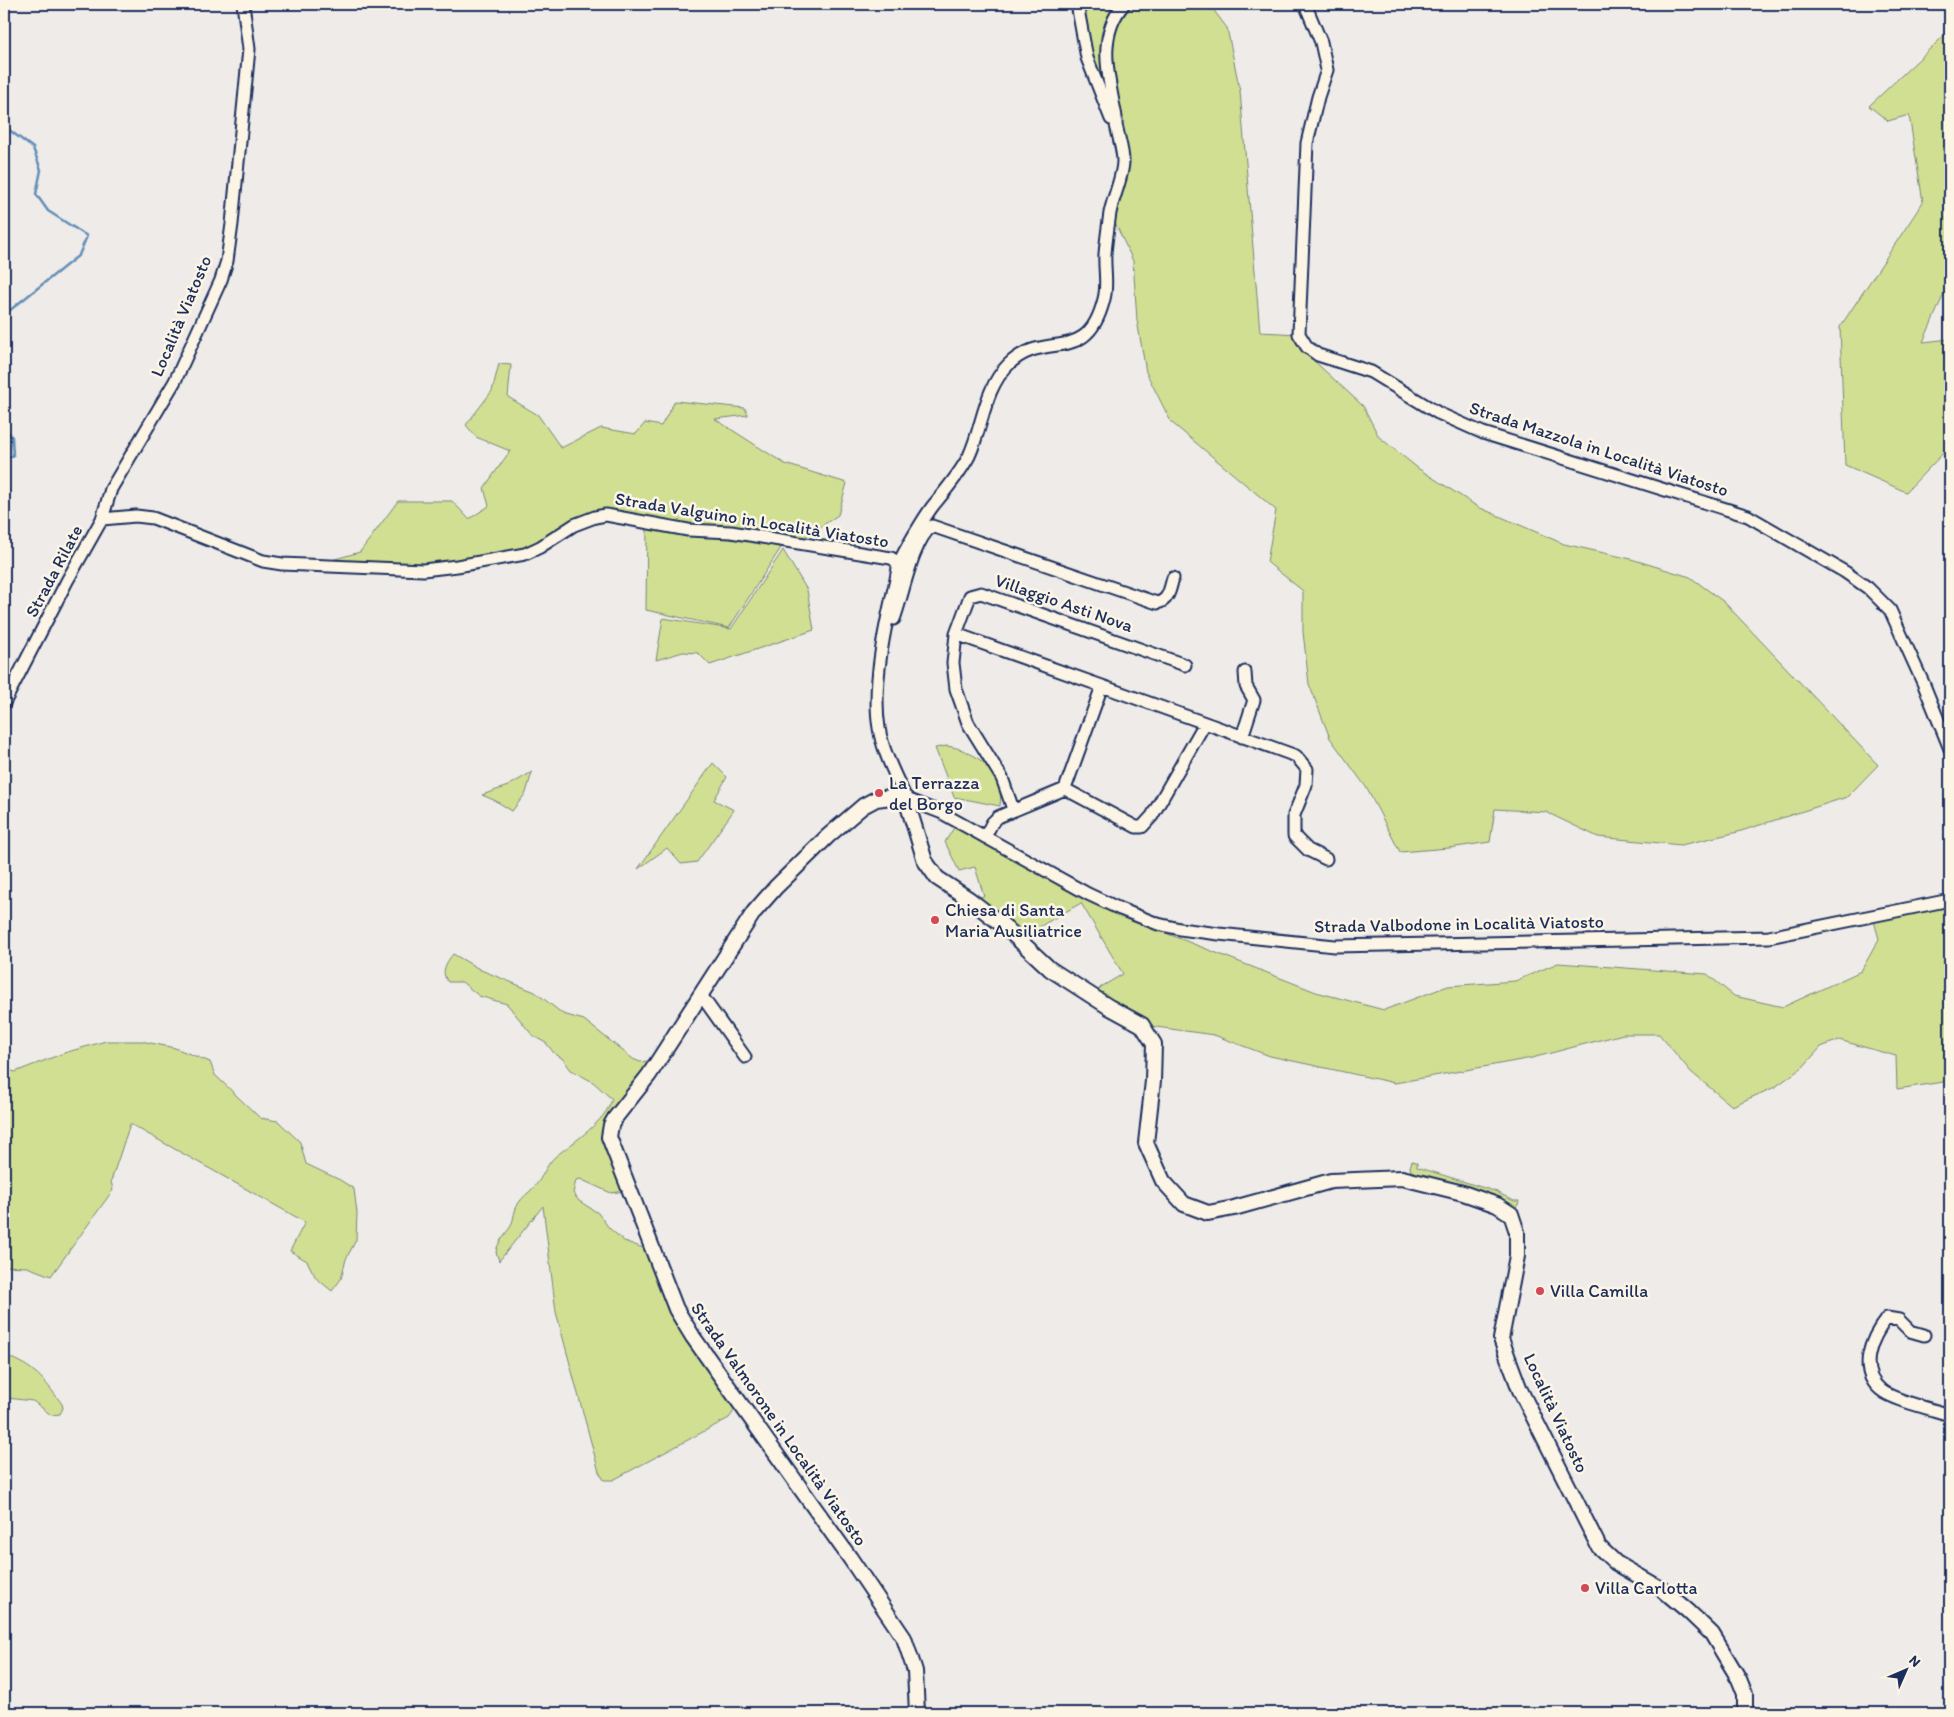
<svg xmlns="http://www.w3.org/2000/svg" width="1954" height="1717" viewBox="0 0 1954 1717" font-family="Itim,sans-serif">
<style>
.green{fill:#d1df92;stroke:#768778}
.lines{fill:none;stroke-linecap:round;stroke-linejoin:round}
.stream{stroke:#628fb7;stroke-width:2.5}
.minor-casing{stroke:#1b2f5e;stroke-width:15}
.tertiary-casing{stroke:#1b2f5e;stroke-width:18}
.minor{stroke:#fcf5e5;stroke-width:11}
.tertiary{stroke:#fcf5e5;stroke-width:14}
.poi-dot{fill:#d1495b;stroke:#fcf5e5;stroke-width:2}
.labels{text-anchor:middle;dominant-baseline:central;stroke-width:5;stroke-linejoin:round;paint-order:stroke}
.street-label{font-size:18px;fill:#1b2f5e;stroke:#fcf5e5}
.poi-label{font-size:18px;fill:#1b2f5e;stroke:#fcf5e5;text-anchor:start}
</style>
<rect width="100%" height="100%" fill="#efebe8"/>
<filter id="ink" filterUnits="userSpaceOnUse"><feTurbulence type="fractalNoise" baseFrequency=".02" numOctaves="2"/><feDisplacementMap in="SourceGraphic" scale="10" xChannelSelector="R" yChannelSelector="G"/><feConvolveMatrix kernelMatrix="1 2 1 2 8 2 1 2 1" color-interpolation-filters="sRGB"/></filter>
<g filter="url(#ink)">
<path class="green" d="M1077 4H1209L1227 28 1240 91 1260 332 1299 334 1312 359 1363 406 1379 437 1419 469 1478 507 1564 544 1631 559 1690 577 1724 602 1878 765 1847 797 1738 832 1681 845 1598 837 1546 812 1495 809 1490 842 1449 848 1400 852 1366 787 1330 738 1309 684 1303 632V591L1267 562 1276 510 1171 422 1146 372 1137 320 1133 261 1110 212 1123 161 1088 60Z
M1950 30V280L1923 342 1950 339V446L1906 492 1845 465 1840 327 1923 202 1909 115 1888 121 1869 106Z
M499 364 511 365 508 397 538 415 561 448 601 428 636 434 645 423 661 426 675 401 745 408 748 415 715 419 785 464 847 483 838 515 798 542 782 546 729 628 646 610 647 524 606 515 540 547 457 566 314 565 360 552 398 501H452L469 519 489 506 484 488 510 451 476 437 466 425 492 391Z
M783 550 807 590 814 630 710 665 698 653 683 652 656 660 663 618 731 629Z
M947 746C976 750 1005 774 1000 806L954 797 935 748Z
M713 763 727 777 714 800 734 810 697 862 681 864 667 848 638 869Z
M532 772 526 793 512 811 496 801 482 795 508 786Z
M955 826 1135 921 1316 992 1384 1010 1448 986 1515 981 1558 963 1707 974 1734 996 1783 1007 1861 971 1879 939 1874 921 1950 906V1081L1897 1089 1896 1056 1839 1040 1821 1047 1803 1067 1775 1087 1732 1106 1691 1072 1659 1034H1623L1532 1058 1395 1083 1270 1056 1214 1035 1142 1025 1093 996 1101 987 1123 974 1081 903 1018 939 969 899 984 896 975 867 959 871 945 842Z
M453 954 481 970 535 992 563 1014 584 1020 633 1059 640 1062 653 1060 611 1125 604 1147 625 1191 611 1193 580 1179 576 1180 573 1193 579 1201 598 1213 609 1228 624 1241 654 1252 676 1309 740 1403 729 1418 613 1480H604L599 1472 556 1312 543 1206 499 1261 496 1252C498 1241 505 1235 511 1226 514 1219 514 1210 518 1204 522 1197 529 1193 534 1187 543 1178 546 1164 556 1156 575 1141 605 1122 612 1099L593 1082 571 1070 563 1059 554 1053 546 1043 533 1036 507 1004 479 996 462 982H448C440 972 446 963 453 954Z
M106 1041H141L175 1048 210 1062 215 1075 260 1118 278 1121 300 1142 306 1164 340 1180 354 1189 357 1213 356 1240 346 1259 341 1279 332 1291 316 1278 307 1261 290 1251 305 1222 130 1124 111 1181 113 1190 51 1276 27 1267 4 1266V1068L15 1072 64 1053Z
M1412 1161 1417 1163V1167L1497 1192 1514 1201H1519L1518 1205 1512 1210 1412 1175 1410 1167Z
M4 1355C36 1368 42 1377 62 1404L63 1408 60 1414 51 1415 33 1401 7 1398 4 1403Z"/>
<g class="lines">
<path class="stream" d="M4 126 33 148 41 170 36 194 48 211 87 236 79 255 4 315
M4 427 12 437 13 456 4 458"/>
<g class="minor-casing">
<path id="minor" d="M1077 4 1087 58 1111 119
M1124 4C1097 35 1108 75 1115 112 1117 117 1115 124 1117 129 1119 139 1123 151 1123 161 1123 177 1113 197 1110 213 1108 227 1106 241 1105 254 1104 269 1108 285 1104 299 1087 368 1045 328 1008 365 984 389 983 426 969 456 959 475 945 491 932 507 924 518 917 530 910 542 907 548 902 555 900 562 897 568 897 577 895 584 885 626 872 685 879 728 883 753 896 776 906 799L940 812 1088 894 1120 909 1158 924 1180 929 1219 934 1335 946 1769 937 1950 900
M1305 4 1321 42 1327 70 1318 97 1307 143 1299 334 1307 347 1318 355 1371 372 1438 413 1483 433 1748 516 1845 572 1868 588 1890 610 1924 685 1950 749
M102 519 136 516 153 518 263 561 282 564 423 570 457 566 525 554 540 547 574 525 595 517 606 515 688 530 731 532 891 558 896 561 899 570
M894 619C903 596 912 541 932 526L1157 603C1169 601 1170 588 1173 578
M956 634 1102 686
M4 703 67 581 102 519 111 489 175 381 221 280 227 261 232 224 249 49 243 4
M1205 723 1296 756 1307 769 1306 785 1294 815V836L1308 850 1326 859
M1242 737 1254 700 1246 686 1245 672
M1013 809 1002 778 968 723 956 689 953 663 956 634 970 596 981 593 1185 665
M985 837 992 823 998 817 1065 789 1136 827H1142L1152 816 1205 723 1102 686 1065 789
M701 995 745 1057
M1924 1335 1910 1331 1899 1320 1887 1318C1871 1338 1857 1370 1881 1390 1892 1400 1935 1410 1950 1415"/>
</g>
<g class="tertiary-casing">
<path id="tertiary" d="M917 1713 915 1671 904 1638 850 1558 693 1337 676 1309 609 1137 611 1125 615 1118 649 1075 754 912 776 887 828 836 863 806 876 799 891 797 906 799 925 861 937 878 969 899 1005 927 1050 969 1109 1007 1142 1025 1154 1044 1153 1081 1146 1143 1163 1181 1184 1204 1208 1213 1234 1208 1331 1181 1402 1178 1463 1193 1497 1205 1511 1214 1517 1232V1256L1501 1339 1520 1390 1599 1547 1616 1563 1663 1590 1688 1611 1712 1634 1739 1679 1745 1694V1713"/>
</g>
<use href="#minor" class="minor"/>
<use href="#tertiary" class="tertiary"/>
</g>
</g>
<g class="poi-dot">
<circle cx="879" cy="793" r="5"/>
<circle cx="935" cy="920" r="5"/>
<circle cx="1540" cy="1291" r="5"/>
<circle cx="1585" cy="1588" r="5"/>
</g>
<g class="labels">
<g class="street-label">
<text transform="translate(181 316) rotate(-67)">Località Viatosto</text>
<text transform="translate(1599 449) rotate(18)">Strada Mazzola in Località Viatosto</text>
<text transform="translate(752 520) rotate(9)">Strada Valguino in Località Viatosto</text>
<text transform="translate(54 571) rotate(-62)">Strada Rilate</text>
<text transform="translate(1064 603) rotate(19)">Villaggio Asti Nova</text>
<text transform="translate(1459 924) rotate(-1)">Strada Valbodone in Località Viatosto</text>
<text transform="translate(1556 1413) rotate(65)">Località Viatosto</text>
<text transform="translate(779 1424) rotate(55)">Strada Valmorone in Località Viatosto</text>
</g>
<g class="poi-label">
<text x="889" y="783">La Terrazza<tspan x="889" dy="21">del Borgo</tspan></text>
<text x="945" y="910">Chiesa di Santa<tspan x="945" dy="21">Maria Ausiliatrice</tspan></text>
<text x="1550" y="1291">Villa Camilla</text>
<text x="1595" y="1588">Villa Carlotta</text>
</g>
</g>
<rect width="1954" height="1717" fill="none" stroke="#fcf5e5" stroke-width="20"/>
<rect x="10" y="10" width="1934" height="1697" fill="none" stroke="#1b2f5e" stroke-width="2" filter="url(#ink)"/>
<g transform="translate(1906 1670) rotate(45)" stroke="#fcf5e5" stroke-width="4" paint-order="stroke">
<path d="M0-4L9 19L0 12L-9 19Z" fill="#1b2f5e"/>
<text y="-8" font-size="14" font-weight="bold" text-anchor="middle" fill="#1b2f5e">N</text>
</g>
</svg>
